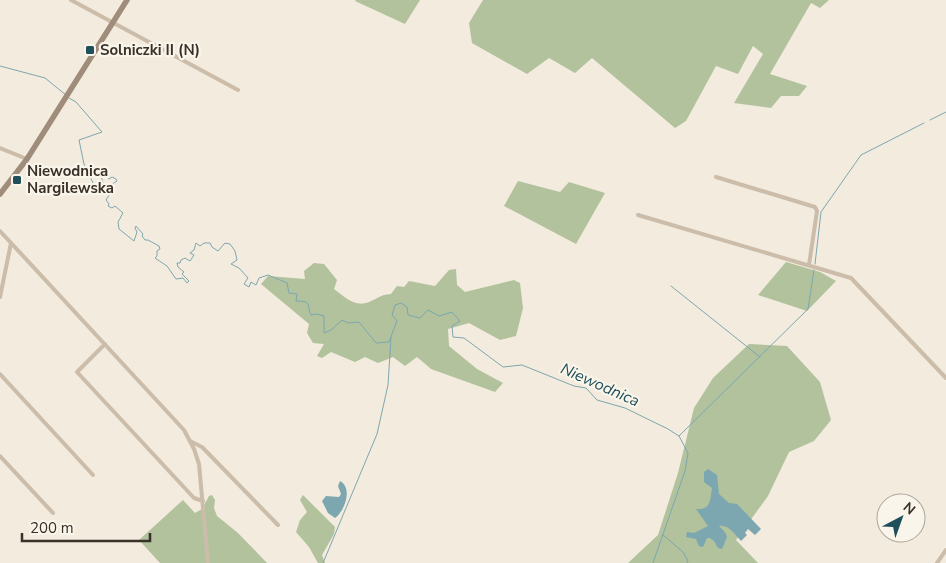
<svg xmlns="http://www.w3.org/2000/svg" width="946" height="563" viewBox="0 0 946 563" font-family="'Nunito Sans',sans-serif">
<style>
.green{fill:#b1c29d}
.water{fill:#7ca7b0}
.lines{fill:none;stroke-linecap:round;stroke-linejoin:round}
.stream{stroke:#7ca7b0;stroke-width:1}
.street{stroke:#cbbda9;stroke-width:4}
.secondary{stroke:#9f8c7a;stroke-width:5.5}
.poi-dot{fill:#1e4f5a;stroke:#faf5ea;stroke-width:2}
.labels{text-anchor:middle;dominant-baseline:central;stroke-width:4.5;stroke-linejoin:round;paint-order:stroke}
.poi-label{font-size:15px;font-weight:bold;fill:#383029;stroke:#faf5ea;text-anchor:start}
.water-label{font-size:16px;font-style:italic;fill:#1e4f5a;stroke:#faf5ea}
</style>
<rect width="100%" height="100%" fill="#f3ebdd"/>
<path class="green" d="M356 0H420L405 24 355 1Z
M483 0H829L820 8 811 3 770 74 807 86 799 96H781L771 108 734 103 763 54 753 46 738 74 716 66 686 121 675 128 592 58 575 73 549 58 527 74 472 43 469 23Z
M518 181 560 192 569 182 605 193 576 244 504 206Z
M786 262 820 272 836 281 807 311 758 295Z
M314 263 324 264 337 280 334 289C345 297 355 308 369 302 379 298 379 295 391 294L397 286 404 287 409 281 435 286 449 270 456 269 457 285 465 292 514 280 520 283 523 308 516 336 500 340 469 323 448 329 449 346 477 369 503 383 495 392 431 369 417 357 405 366 393 357 378 363 365 357 355 362 331 352 322 358 317 356 324 344 313 343 307 333 309 324 261 284 268 276 305 279 304 271Z
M749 344 787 346 820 382 831 420 814 441 789 452 768 496 736 540 758 563H628L658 535 678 473 694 408 713 378Z
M212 495 215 500 214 508 217 516 238 533 267 563H160L139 540 183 500 195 513 202 509 209 496Z
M303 495 335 527 334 534 322 555 325 563H318L309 547 296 532 300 520 307 512 300 500Z"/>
<path class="water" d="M708 469 717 475 719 494 729 503 737 504 761 529 755 535 748 529 745 533 747 535 741 541C735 534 728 524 719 526L725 532 727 537 722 549 718 548 714 541 710 538H707L703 547 699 546 696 539 686 537 687 532 694 533 708 526 696 509C711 510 710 501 712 488L704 482V472Z
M340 481C353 488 345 511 335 518L328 513 322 501 326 496 339 497 341 494 338 486Z"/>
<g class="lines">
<path class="stream" d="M0 66 45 78 66 95
M69 98 76 102 102 132 79 140 84 164 95 187 103 183 101 176 105 172 109 179 112 177 116 179 117 181 109 186 111 192 106 200 109 204 108 206 112 208 115 206 123 213 118 222 119 229 134 241 137 232 135 228 136 226 143 234 142 236 145 240H148L159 246 160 249 157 251V256L155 258 167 266 176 279 183 278 187 283 189 281 182 274 184 272 178 267 177 263H180L181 260 185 258 190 261 194 255 190 253 194 250 196 243 200 246 204 243H210L212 247 218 251 225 243 230 244 235 251 237 260 231 264 239 268 248 278 244 284 249 287 251 282 256 285 259 278 268 275 287 283 289 293 297 294 296 301C313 301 306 305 311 315L317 314 324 316V333L331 330 342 320 348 323 359 322 376 343 389 342 397 321 392 315 395 305 401 303 407 307 408 315 420 318 428 310 439 316 452 312 460 321 452 326 453 337 464 338 503 367 522 365 574 386 586 388 597 400 625 408 668 429 679 436 688 453 685 471 653 563
M930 120 946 112
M815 264 821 212 861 155 924 123
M671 286 760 357
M679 436 808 309 814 270
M663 535 683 552 688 561 687 563
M323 563 377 434 388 385 391 338"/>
<path class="street" d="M71 0 238 90
M0 148 27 159
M716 177 815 207 817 211 809 265
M638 215 851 278 946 378
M0 231 184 430 194 449 199 464 208 563
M0 297 11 243
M105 344 77 372 194 498 203 501
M0 374 93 475
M190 441 202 447 278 525
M0 456 53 513
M937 563 946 550"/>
<path class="secondary" d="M0 194 27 159 127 0"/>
</g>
<g class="poi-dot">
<rect x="85" y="45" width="10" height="10" rx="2.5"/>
<rect x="12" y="175" width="10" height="10" rx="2.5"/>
</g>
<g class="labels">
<g class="poi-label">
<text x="100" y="50">Solniczki II (N)</text>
<text x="27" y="171">Niewodnica<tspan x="27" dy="17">Nargilewska</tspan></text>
</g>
<g class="water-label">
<text transform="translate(600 385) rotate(24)">Niewodnica</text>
</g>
</g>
<g transform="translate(901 518) rotate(41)"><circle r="24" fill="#faf5ea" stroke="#aca69d"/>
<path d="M0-4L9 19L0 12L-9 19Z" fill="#1e4f5a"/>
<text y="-8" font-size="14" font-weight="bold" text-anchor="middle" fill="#383029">N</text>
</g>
<path d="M22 533v8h128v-8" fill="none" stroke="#383029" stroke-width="2.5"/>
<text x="30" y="533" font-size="15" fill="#383029" stroke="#faf5ea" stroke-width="4" paint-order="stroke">200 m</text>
</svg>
